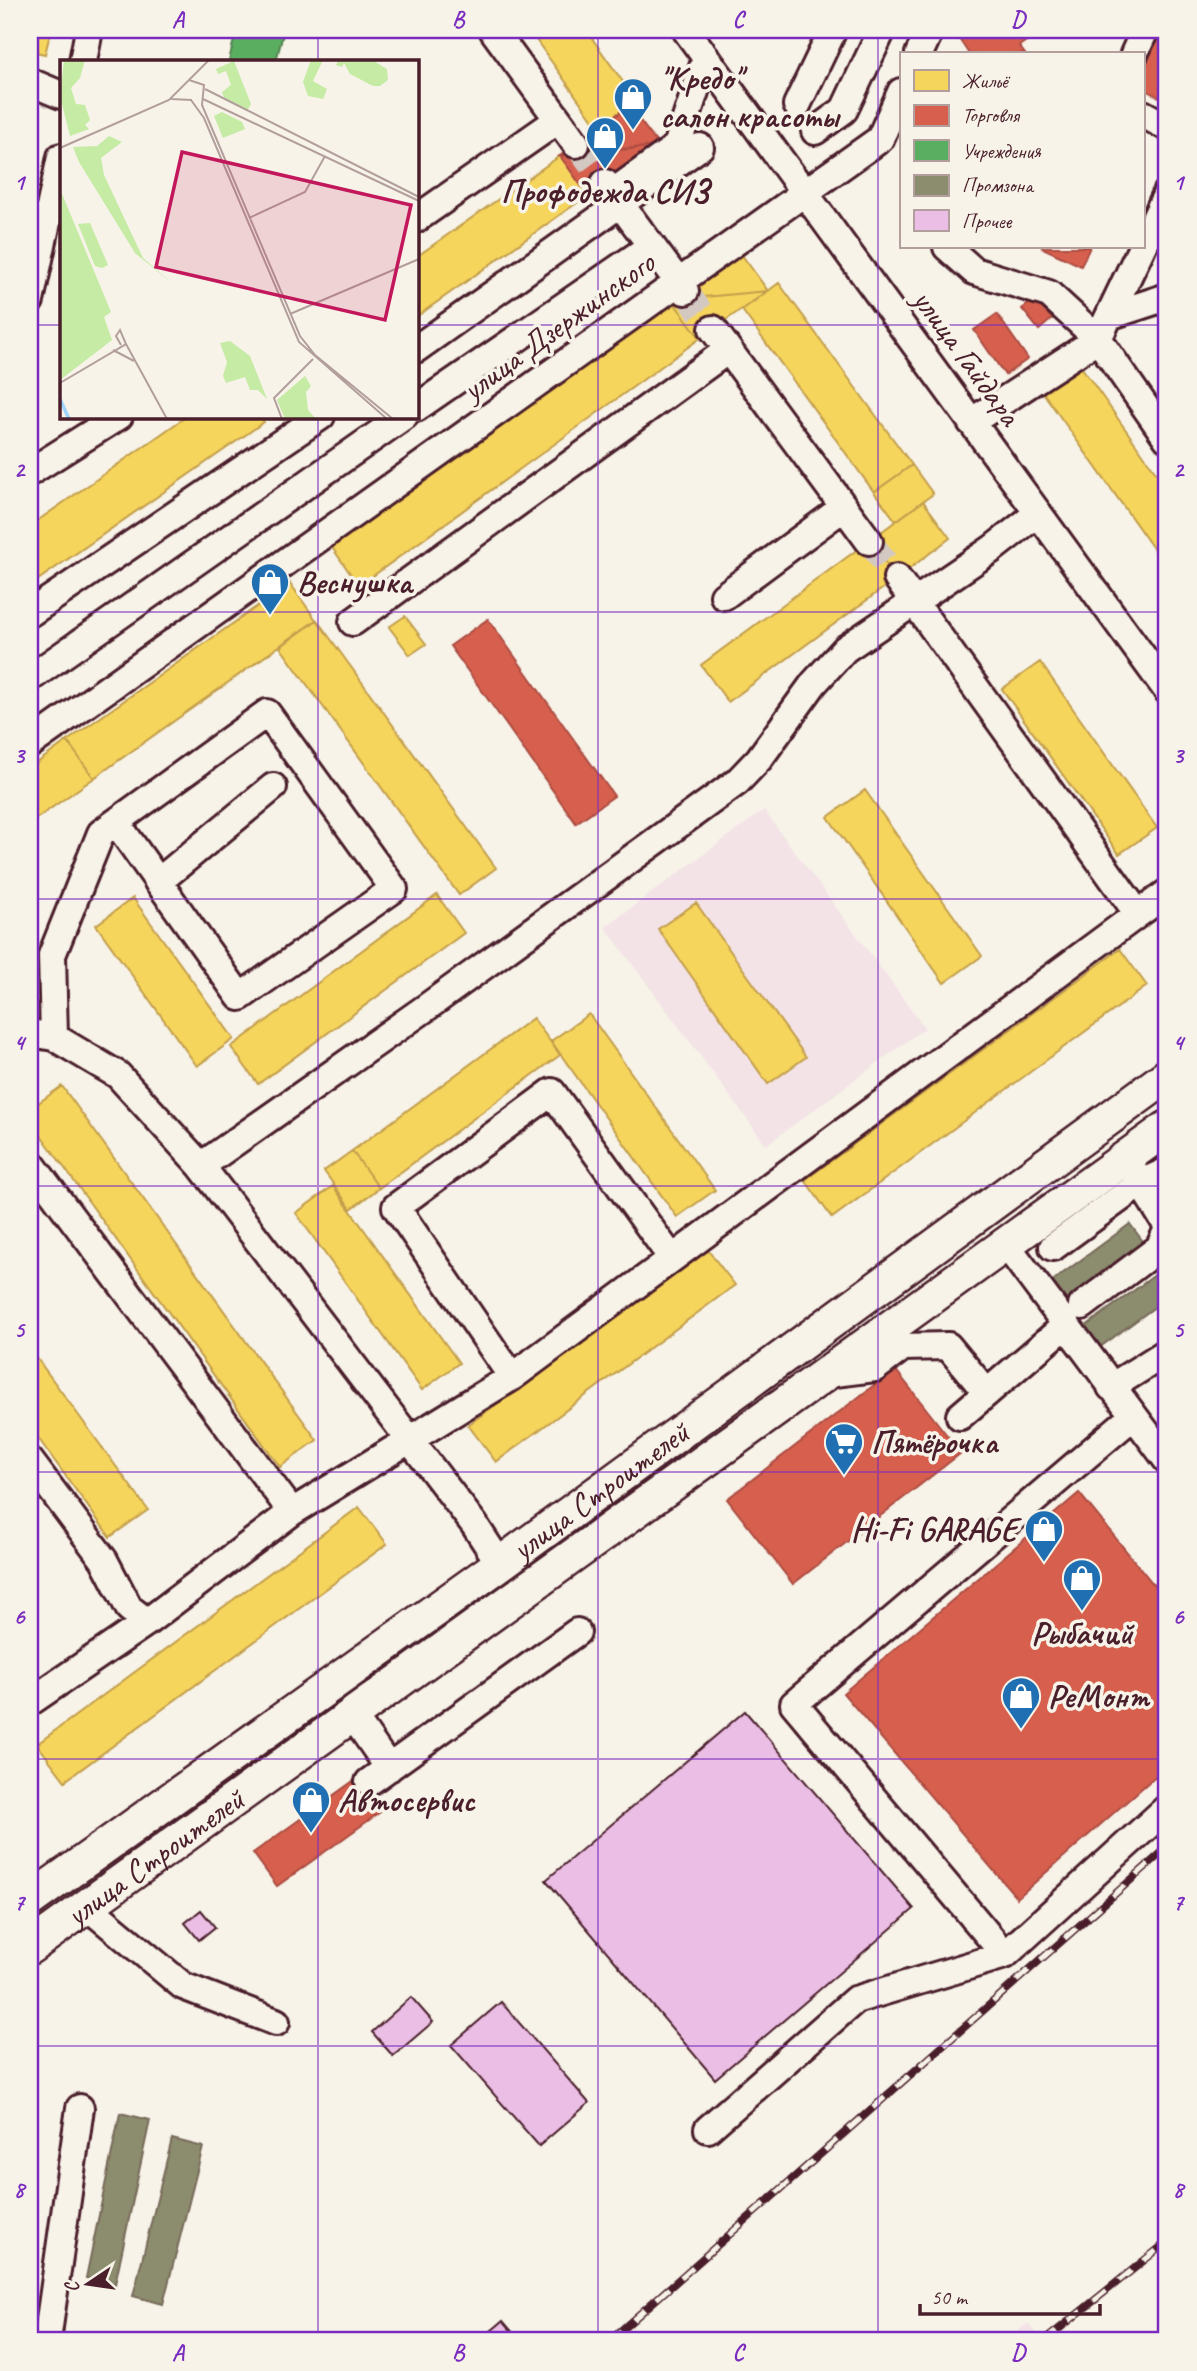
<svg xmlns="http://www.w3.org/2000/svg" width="1197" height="2371" viewBox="0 0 1197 2371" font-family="Caveat,sans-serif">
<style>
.built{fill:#f3e3e7}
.homes{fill:#f6d55c;stroke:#c29e4d;stroke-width:2}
.shops{fill:#d6604d;stroke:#ac4c43;stroke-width:2}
.public{fill:#5aae61;stroke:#558351;stroke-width:2}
.industry{fill:#8c8c6e;stroke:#786b5a;stroke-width:2}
.building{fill:#ebbfe5;stroke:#4a1f2b;stroke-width:2}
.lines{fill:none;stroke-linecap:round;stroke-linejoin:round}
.minor-tunnel{stroke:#d4c9c2;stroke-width:26;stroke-dasharray:26 13;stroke-linecap:butt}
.minor-casing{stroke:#4a1f2b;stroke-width:32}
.major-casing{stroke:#4a1f2b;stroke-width:38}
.minor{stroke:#f7f3e8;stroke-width:26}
.major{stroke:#f7f3e8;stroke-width:33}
.rail-casing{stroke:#4a1f2b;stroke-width:8}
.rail{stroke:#f7f3e8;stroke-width:5;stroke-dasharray:16;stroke-linecap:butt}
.grid{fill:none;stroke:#7b2cbf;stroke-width:2;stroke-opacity:0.55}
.labels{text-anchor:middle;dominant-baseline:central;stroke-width:7;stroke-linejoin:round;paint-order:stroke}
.poi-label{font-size:33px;font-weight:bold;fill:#4a1f2b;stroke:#f7f3e8;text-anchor:start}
.street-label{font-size:33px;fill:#4a1f2b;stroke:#f7f3e8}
.inset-river{fill:none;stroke:#9dd3fc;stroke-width:3.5}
.inset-road{fill:none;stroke:#b29e9c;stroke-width:2}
.view{fill:#c2185b;fill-opacity:0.15;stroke:#c2185b;stroke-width:3.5}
.inset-edge{fill:none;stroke:#4a1f2b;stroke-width:3.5}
.neatline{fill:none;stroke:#7b2cbf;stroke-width:2.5}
.grid-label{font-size:23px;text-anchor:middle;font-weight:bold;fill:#7b2cbf}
</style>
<rect width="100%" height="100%" fill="#f7f3e8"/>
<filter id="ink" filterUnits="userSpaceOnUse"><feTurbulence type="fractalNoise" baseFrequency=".0143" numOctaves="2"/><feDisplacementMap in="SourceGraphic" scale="14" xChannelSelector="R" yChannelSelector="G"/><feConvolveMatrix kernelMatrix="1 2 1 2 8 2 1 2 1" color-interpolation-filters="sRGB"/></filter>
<g filter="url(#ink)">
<path class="built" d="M764 810 925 1028 766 1145 605 927Z
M1028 2323 1043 2341H1005Z"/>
<path class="homes" d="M30 30H51L45 54 30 51Z
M529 30H586L636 100 598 127Z
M560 156 588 195 416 317V257Z
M739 251 768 291 672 300Z
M779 283 912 465 874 492 742 310Z
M685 291 672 300 700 338 713 329 359 586 331 546Z
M768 291 700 338 672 300Z
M1075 358 1167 488V568L1037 384Z
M187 416H260L264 422 35 582 30 575V526Z
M912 465 933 494 896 521 874 492Z
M923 501 950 538 897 578 869 541Z
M869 541 897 578 728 702 701 665Z
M290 583 316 620 94 778 67 741Z
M405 616 426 644 410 655 389 627Z
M317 620 496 868 459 895 280 647Z
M1040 662 1157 828 1119 854 1002 689Z
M67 741 94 778 30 823V768Z
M865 790 982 956 944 983 828 817Z
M437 895 464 933 258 1084 231 1047Z
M133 898 234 1039 197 1066 96 925Z
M696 903 806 1057 768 1084 658 929Z
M1120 949 1147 986 832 1218 805 1180Z
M589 1014 715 1190 677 1217 551 1041Z
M533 1018 560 1055 379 1188 352 1151Z
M62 1086 317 1440 280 1467 30 1120V1109Z
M352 1151 379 1188 351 1209 324 1171Z
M333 1186 459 1363 422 1390 296 1213Z
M707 1249 735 1285 496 1462 468 1425Z
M30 1349 148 1510 110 1537 30 1427Z
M359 1507 387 1544 65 1781 37 1744Z"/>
<path class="shops" d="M959 30H1043L1019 46 1025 54H969L955 33Z
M1162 30H1167V101L1143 89V71Z
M629 106 659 146 560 156Z
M659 146 588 195 560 156 582 152Z
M1041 247H1090L1081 266Z
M1035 299 1052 319 1039 330 1022 309Z
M997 314 1028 359 1005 375 974 330Z
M488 619 614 796 576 823 450 646Z
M895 1369 961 1453 793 1584 727 1499Z
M1079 1493 1167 1601V1766L1017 1898 843 1693Z
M359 1777 383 1810 277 1886 253 1853Z"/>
<path class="public" d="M236 30H284L276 61H229Z"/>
<path class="industry" d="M1130 1224 1148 1248 1069 1307 1051 1282Z
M1167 1266V1298L1096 1350 1082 1329Z
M120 2113 150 2120 115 2284 86 2278Z
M172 2139 203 2147 163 2304 133 2296Z"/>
<path class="building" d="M745 1711 914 1909 715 2079 546 1880Z
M201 1910 215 1927 199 1940 185 1923Z
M411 1997 433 2022 393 2056 372 2032Z
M501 2002 589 2103 539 2146 451 2045Z
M503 2321 520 2341H479Z"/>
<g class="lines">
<path class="minor-tunnel" d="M576 144 605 183
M685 291 713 329
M869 541 897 578"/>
<g class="minor-casing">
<path id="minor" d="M493 30 576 144
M686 30 1167 690
M919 54 930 30
M1134 54 1145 30
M83 61 89 30
M30 82 61 95
M797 105 833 30
M1143 114 1167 127
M815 131 844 110 882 30
M605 183 612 193 677 146 706 58
M612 193 685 291
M416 219 558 120
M1143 245 1167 193
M947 247 974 271 1049 294 1098 339 1167 438
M30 301 61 157
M1109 316 1167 297
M713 329 869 541
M416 349 700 147
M416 408 651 246
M971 422 1098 339 1142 247
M30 472 119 416
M724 596 844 507
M30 613 321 416
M353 622 728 350
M30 678 404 416
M30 744 880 139 901 92
M158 882 273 787
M1138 914 1167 893
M30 1033 54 1037 118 1075 201 1166 474 1524 500 1564
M54 1037 52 955 101 833 267 713 394 889 240 997 116 822
M30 1162 292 1512 512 1377 1138 914 897 578
M201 1166 427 1007 737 782 759 759 814 683 845 649 992 549 1038 513
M1132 1169 1167 1225
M1005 1243 1167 1460
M1053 1247 1141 1183 1167 1171
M1082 1306 1159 1248 1167 1231
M826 1374 875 1368 903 1347 948 1346 987 1393
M512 1377 396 1207 552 1092 671 1257
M1111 1387 1167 1352
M960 1416 1066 1325
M1133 1416 794 1704 1005 1955 1167 1808
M30 1461 104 1560 129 1608 147 1622
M30 1702 147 1622 292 1512
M353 1716 389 1768
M369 1782 577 1632
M87 1906 183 1986 276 2022
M708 2129 855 2000 1005 1955
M47 2341 80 2108"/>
</g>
<g class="major-casing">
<g id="major">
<path id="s1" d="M30 1900 500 1564 1167 1076"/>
<path id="s2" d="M30 1947 1167 1128"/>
</g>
</g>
<use href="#minor" class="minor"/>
<use href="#major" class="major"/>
<g class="rail-casing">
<path id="rail" d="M609 2341 1167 1848
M1044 2341 1167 2242"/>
</g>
<use href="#rail" class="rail"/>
</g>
</g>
<path class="grid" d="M318 30V61M598 30V2341M878 30V2341M30 325H61M416 325H1167M318 416V2341M30 612H1167M30 899H1167M30 1186H1167M30 1472H1167M30 1759H1167M30 2046H1167"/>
<defs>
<g id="shop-pin" transform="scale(2.0125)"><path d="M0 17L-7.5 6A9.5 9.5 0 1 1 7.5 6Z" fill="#1f6fb2" stroke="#f7f3e8"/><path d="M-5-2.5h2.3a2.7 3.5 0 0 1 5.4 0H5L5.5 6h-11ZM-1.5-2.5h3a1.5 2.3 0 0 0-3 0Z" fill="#fff"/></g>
<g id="supermarket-pin" transform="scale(2.0125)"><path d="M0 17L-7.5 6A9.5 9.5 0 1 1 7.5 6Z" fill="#1f6fb2" stroke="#f7f3e8"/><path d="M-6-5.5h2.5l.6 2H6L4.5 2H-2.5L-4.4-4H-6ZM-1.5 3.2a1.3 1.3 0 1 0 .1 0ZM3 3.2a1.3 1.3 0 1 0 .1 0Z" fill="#fff"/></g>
</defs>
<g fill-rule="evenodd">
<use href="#shop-pin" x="633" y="97"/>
<use href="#shop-pin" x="605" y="136"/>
<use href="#shop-pin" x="270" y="582"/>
<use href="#supermarket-pin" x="844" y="1442"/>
<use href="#shop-pin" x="1044" y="1529"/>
<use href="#shop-pin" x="1082" y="1578"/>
<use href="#shop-pin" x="1021" y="1696"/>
<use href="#shop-pin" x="311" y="1800"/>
</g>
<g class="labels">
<g class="poi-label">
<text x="660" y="78">"Кредо"<tspan x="660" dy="38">салон красоты</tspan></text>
<text x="605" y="191" text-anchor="middle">Профодежда СИЗ</text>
<text x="297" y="582">Веснушка</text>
<text x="871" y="1442">Пятёрочка</text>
<text x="1017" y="1529" text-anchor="end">Hi-Fi GARAGE</text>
<text x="1082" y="1633" text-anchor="middle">Рыбачий</text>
<text x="1048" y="1696">РеМонт</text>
<text x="338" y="1800">Автосервис</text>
</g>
<g class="street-label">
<text transform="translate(558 326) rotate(-36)">улица Дзержинского</text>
<text transform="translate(967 357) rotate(54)">улица Гайдара</text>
<text stroke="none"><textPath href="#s1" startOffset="702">улица Строителей</textPath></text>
<text stroke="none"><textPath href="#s2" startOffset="154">улица Строителей</textPath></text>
</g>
</g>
<g transform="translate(60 60)">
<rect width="359" height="359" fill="#f7f3e8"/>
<path d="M4 0H25L20 18 11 28 16 44 25 45 30 60 25 65 29 69 10 76 0 36ZM251 0H263L253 21 267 29 263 39 248 36 243 22ZM278 0H312L327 9 328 20 320 26H313L290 14 284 3 282 7 276 5ZM174 1 191 44 187 51 165 40 162 32 171 25 166 11 158 14 156 9ZM162 52 182 62 185 69 163 78 154 56ZM49 76 62 82 41 98 44 115 83 198 113 224 75 193 19 102 13 87 37 86ZM0 129 51 252 44 257 52 280 0 320ZM30 163 48 205 42 208 35 206 18 164ZM170 281 190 296 207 339 198 330H190L185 317 166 323 163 316 167 302 160 283ZM245 316 251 326 246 332 248 350 256 359H225L217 340Z" fill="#c5eba5"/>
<path class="inset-river" d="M0 339 9 359"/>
<path class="inset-road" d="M129 20 144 25 142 45 240 276 255 295 333 359M145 29 359 137M111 39 132 40M143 39 359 141M131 40 144 58 239 282 327 359M0 88 109 40 149 0M189 158 245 132 265 96M230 254 359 199M66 284 107 359M53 290 74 301M0 323 66 284 60 270 56 276 61 285M222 359 214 338 253 299"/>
<path class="view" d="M122 92 351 145 325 260 96 207Z"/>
<rect width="359" height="359" class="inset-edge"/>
</g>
<rect width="1197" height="2371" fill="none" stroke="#f7f3e8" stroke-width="77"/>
<rect x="900" y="52" width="245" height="196" fill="#f7f3e8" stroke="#b29e9c" stroke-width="2"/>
<rect x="914" y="70" width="35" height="21" fill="#f6d55c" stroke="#b29e9c" stroke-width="2"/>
<text x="962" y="88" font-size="21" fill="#4a1f2b">Жильё</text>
<rect x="914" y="105" width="35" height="21" fill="#d6604d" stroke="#b29e9c" stroke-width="2"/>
<text x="962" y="122" font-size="21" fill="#4a1f2b">Торговля</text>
<rect x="914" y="140" width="35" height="21" fill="#5aae61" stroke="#b29e9c" stroke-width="2"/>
<text x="962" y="158" font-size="21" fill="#4a1f2b">Учреждения</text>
<rect x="914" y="175" width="35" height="21" fill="#8c8c6e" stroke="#b29e9c" stroke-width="2"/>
<text x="962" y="192" font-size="21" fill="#4a1f2b">Промзона</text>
<rect x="914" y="210" width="35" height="21" fill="#ebbfe5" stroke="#b29e9c" stroke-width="2"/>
<text x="962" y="228" font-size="21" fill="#4a1f2b">Прочее</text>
<g transform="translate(88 2284) rotate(257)" stroke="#f7f3e8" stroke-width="5" paint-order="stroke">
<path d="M0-5L12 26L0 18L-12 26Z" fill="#4a1f2b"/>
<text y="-10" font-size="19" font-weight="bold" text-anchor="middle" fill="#4a1f2b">С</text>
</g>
<path d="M920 2304v10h180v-10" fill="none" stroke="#4a1f2b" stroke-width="3.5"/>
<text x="931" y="2304" font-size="21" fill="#4a1f2b" stroke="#f7f3e8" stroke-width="5" paint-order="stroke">50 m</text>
<rect x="38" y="38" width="1120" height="2294" class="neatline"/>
<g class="grid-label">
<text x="178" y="27">A</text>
<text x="458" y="27">B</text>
<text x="738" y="27">C</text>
<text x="1018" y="27">D</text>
<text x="19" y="190">1</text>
<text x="1178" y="190">1</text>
<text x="19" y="477">2</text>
<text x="1178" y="477">2</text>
<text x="19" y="763">3</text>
<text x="1178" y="763">3</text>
<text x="19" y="1050">4</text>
<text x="1178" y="1050">4</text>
<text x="19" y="1337">5</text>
<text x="1178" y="1337">5</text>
<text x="19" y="1624">6</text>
<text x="1178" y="1624">6</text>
<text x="19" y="1910">7</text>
<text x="1178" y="1910">7</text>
<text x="19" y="2197">8</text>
<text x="1178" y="2197">8</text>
<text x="178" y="2360">A</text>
<text x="458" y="2360">B</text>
<text x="738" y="2360">C</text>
<text x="1018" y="2360">D</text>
</g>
</svg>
